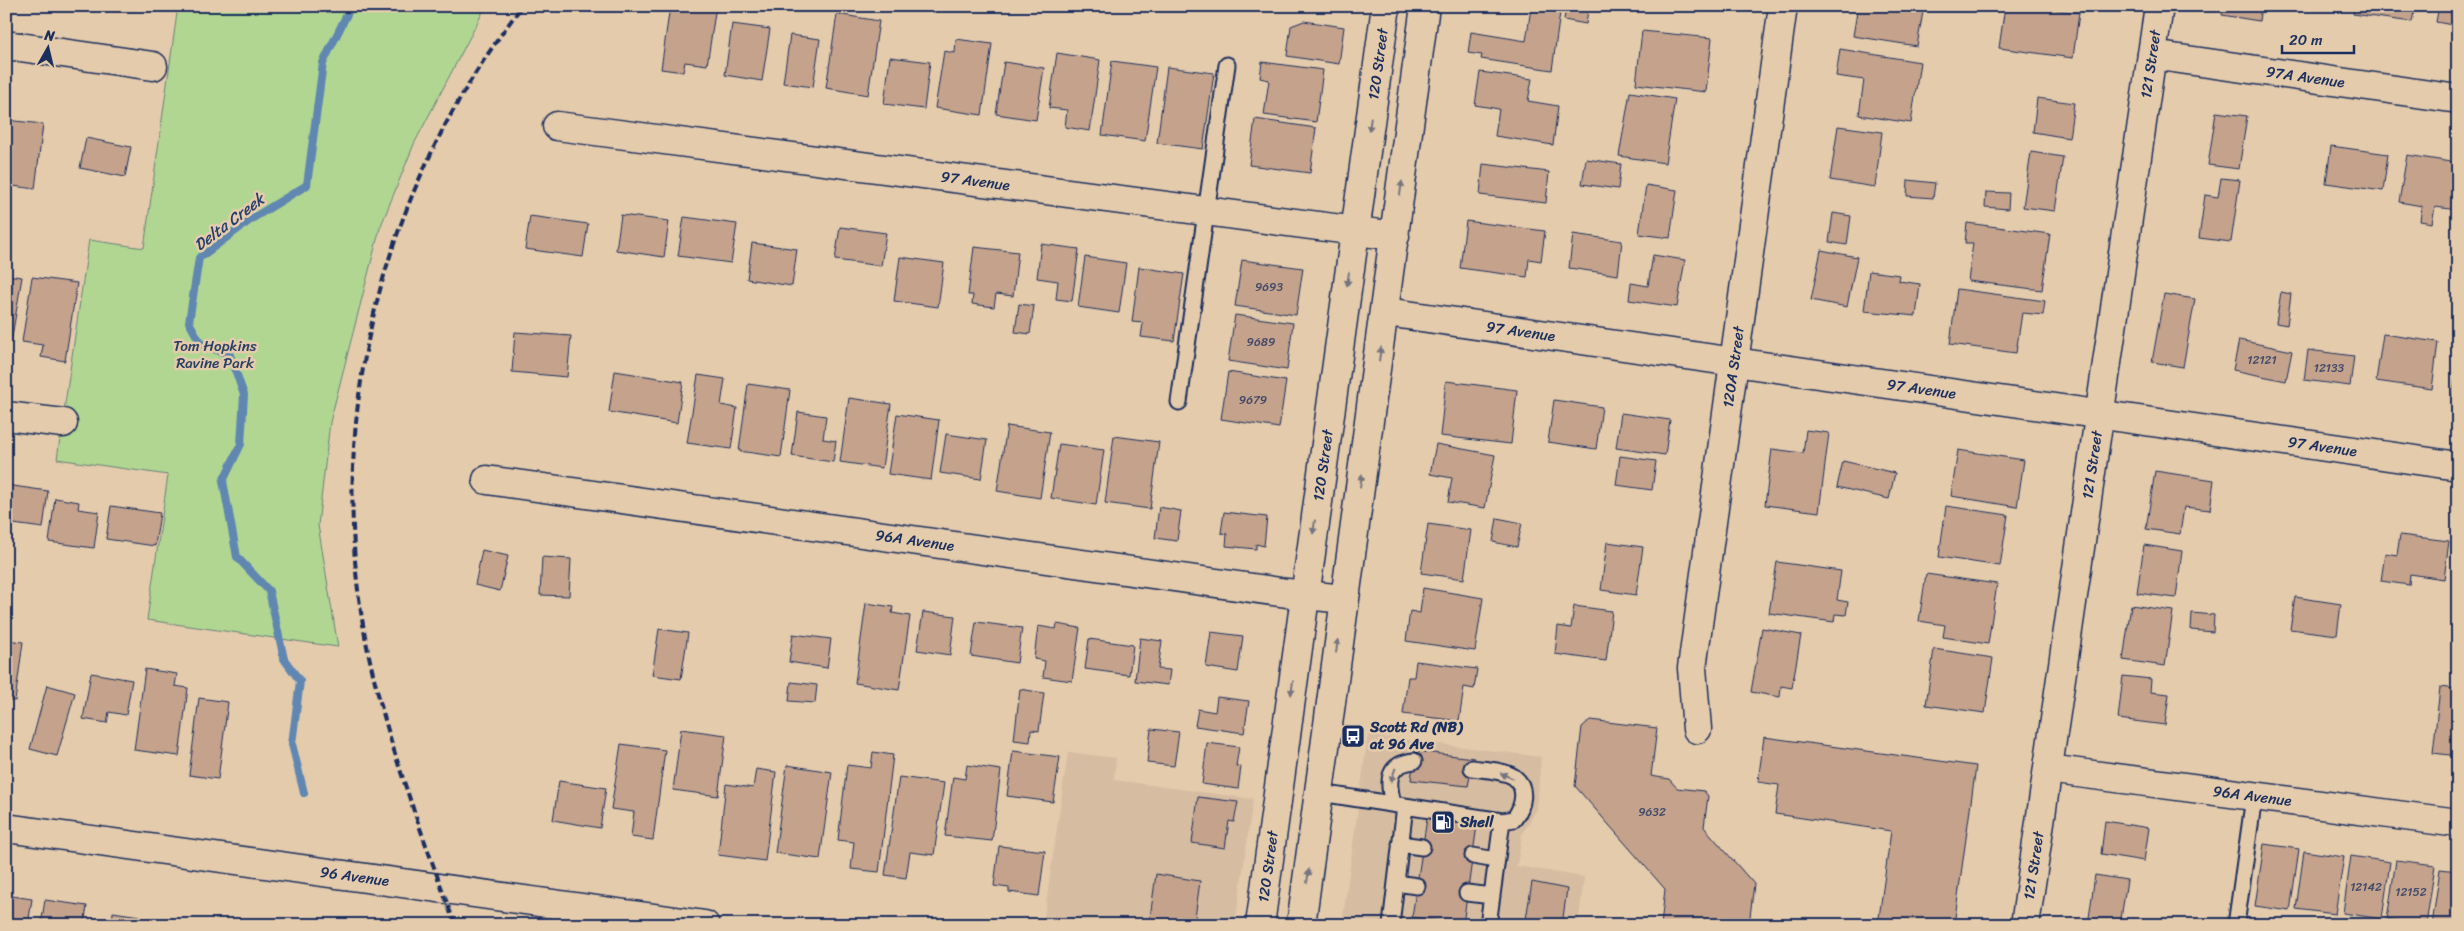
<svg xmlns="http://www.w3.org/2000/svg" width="2464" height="931" viewBox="0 0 2464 931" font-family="Sriracha,sans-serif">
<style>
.built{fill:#d6bca1}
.green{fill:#b1d691;stroke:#668278}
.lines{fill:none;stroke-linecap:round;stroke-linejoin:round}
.stream{stroke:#5e87b1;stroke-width:8}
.building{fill:#c4a28b;stroke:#1b2f5e}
.lane-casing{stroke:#1b2f5e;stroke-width:19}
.street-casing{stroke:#1b2f5e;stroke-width:31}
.secondary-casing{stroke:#1b2f5e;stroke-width:31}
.lane{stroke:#e4cbac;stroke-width:15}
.street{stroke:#e4cbac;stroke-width:28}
.secondary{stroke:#e4cbac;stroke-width:28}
.rail{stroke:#1b2f5e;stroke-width:4;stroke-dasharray:8 4;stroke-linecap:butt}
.oneway{fill:#757581}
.labels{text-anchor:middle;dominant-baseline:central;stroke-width:5;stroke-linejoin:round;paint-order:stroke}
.number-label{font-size:12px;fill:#454c69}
.street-label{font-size:15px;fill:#1b2f5e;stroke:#e4cbac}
.park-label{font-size:15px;fill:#2a4063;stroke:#e4cbac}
.poi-label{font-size:15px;font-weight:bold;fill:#1b2f5e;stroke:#e4cbac;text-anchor:start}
.water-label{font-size:16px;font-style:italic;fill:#263e6c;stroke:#e4cbac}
</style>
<rect width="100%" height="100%" fill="#e4cbac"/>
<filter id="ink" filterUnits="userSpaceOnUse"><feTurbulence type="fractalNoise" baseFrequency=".02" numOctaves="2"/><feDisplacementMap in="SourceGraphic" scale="10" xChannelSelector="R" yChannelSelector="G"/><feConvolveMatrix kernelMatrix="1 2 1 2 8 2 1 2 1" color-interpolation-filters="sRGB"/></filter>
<g filter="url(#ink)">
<path class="built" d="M1368 735 1541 757 1537 809 1522 834 1517 866 1584 877 1578 925H1342Z
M1068 752 1116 758 1114 780 1253 799 1235 925H1043Z"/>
<path class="green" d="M178 6H486L414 144 380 228 330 422 318 525 338 647 147 620 168 475 57 459 89 240 144 248Z"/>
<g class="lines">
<path class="stream" d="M304 793 292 744 300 681 284 659 269 591 237 557 223 481 241 444 244 395 230 355 201 344 189 322 199 258 253 218 307 185 323 63 351 6"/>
</g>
<path class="building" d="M670 6H716L707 65 685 62 683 72 661 69Z
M1566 6 1588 10 1586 24 1564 20Z
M1664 6H1701L1700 12Z
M1858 6H1924L1917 46 1853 36Z
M2005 6H2034L2079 13 2073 58 1999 48Z
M2223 6H2261L2259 21 2222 15Z
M2354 6H2415L2412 22 2353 14Z
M2439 6H2458V26L2436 22Z
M1531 8 1560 13 1552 70 1481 59 1482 55 1468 53 1471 32 1526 41Z
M837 14 879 21 868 95 826 88Z
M1304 21 1344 27 1339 64 1287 56 1291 26Z
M732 24 770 29 762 81 725 75Z
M1642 31 1712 38 1706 92 1636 84Z
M790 35 820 39 813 87 783 83Z
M956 39 992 44 982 115 935 108 944 51 955 53Z
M1840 49 1920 62 1911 123 1859 115 1864 80 1836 76Z
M1057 53 1100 60 1090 131 1065 127 1067 110 1049 108Z
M890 57 930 62 924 109 884 104Z
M1112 61 1156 67 1145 141 1102 135Z
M1004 62 1044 68 1036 120 996 114Z
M1262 62 1323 70 1316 122 1264 115 1269 80 1260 78Z
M1167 67 1214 73 1203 149 1157 143Z
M1480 72 1532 79 1528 101 1558 106 1553 145 1495 136 1499 109 1475 105Z
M1630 92 1675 99 1665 163 1619 156Z
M2037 98 2074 103 2069 138 2033 132Z
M2216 112 2247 116 2239 169 2208 165Z
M1255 119 1316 128 1310 173 1249 165Z
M6 120 43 124 35 189 6 185Z
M1838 126 1882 132 1875 187 1830 180Z
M86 138 131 147 125 177 80 168Z
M2331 146 2388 154 2383 191 2326 183Z
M2031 152 2063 157 2055 211 2023 207Z
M2407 155 2458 163V210L2435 207 2432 223 2420 221 2422 206 2399 202Z
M1586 159 1621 164 1618 189 1582 184Z
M1483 164 1549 172 1546 203 1480 195Z
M2221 178 2240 180 2231 242 2199 238 2205 195 2218 197Z
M1908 180 1935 183 1933 198 1907 196Z
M1646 185 1677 190 1670 238 1639 234Z
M1986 192 2009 193 2008 209 1985 207Z
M1833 213 1851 216 1847 245 1829 242Z
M621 215 669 221 664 257 616 250Z
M530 216 588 224 583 257 525 249Z
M684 217 737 224 731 263 678 256Z
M1466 221 1545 231 1541 261 1529 259 1527 277 1460 268Z
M1967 223 2050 234 2042 290 1968 281 1973 243H1965Z
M840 227 886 233 881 266 835 260Z
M1573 234 1622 241 1618 275 1569 268Z
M752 243 797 249 792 286 747 279Z
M1041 244 1079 249 1072 301 1056 299 1058 281 1037 278Z
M974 247 1018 252 1013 296 996 294 994 307 972 304 973 295H968Z
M1821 250 1857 257 1847 307 1811 300Z
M1653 255 1685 260 1677 307 1629 300 1631 283 1648 286Z
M900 257 944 263 938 307 894 301Z
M1085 257 1126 263 1119 313 1078 307Z
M1242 260 1303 268 1296 315 1235 306Z
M1139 267 1184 274 1174 341 1141 337 1143 323 1132 322Z
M1869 271 1900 275 1899 281 1920 284 1916 316 1864 311Z
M6 275 22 277 11 343 6 342Z
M32 277 77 283 65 361 41 357 43 345 22 342Z
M1957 289 2045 301 2043 315 2022 313 2016 353 1950 344Z
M2281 292 2291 294 2287 325 2276 323Z
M2164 294 2195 299 2183 367 2152 362Z
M1019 304 1034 306 1030 334 1015 332Z
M1235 315 1293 323 1287 370 1228 361Z
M515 332 571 336 567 377 512 372Z
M2383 334 2438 342 2432 389 2376 381Z
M2239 340 2292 351 2286 381 2233 370Z
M2308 350 2354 356 2350 386 2304 380Z
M2457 367H2458V399L2452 398Z
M615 371 683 382 677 423 609 412Z
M1228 372 1286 381 1279 428 1221 419Z
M698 375 725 379 721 405 737 408 731 449 687 443Z
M1446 381 1517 390 1511 444 1440 436Z
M748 384 790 390 781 457 739 451Z
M849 398 891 404 882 468 840 462Z
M1554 400 1602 407 1596 449 1548 442Z
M798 412 826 416 823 439 836 441 833 462 792 456Z
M1621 413 1670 420 1665 455 1616 448Z
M897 414 939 420 931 480 888 474Z
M1007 426 1050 432 1040 498 997 491Z
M1806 430 1829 433 1819 512 1765 505 1772 449 1803 453Z
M946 434 987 440 981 479 940 473Z
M1114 436 1159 442 1150 509 1105 503Z
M1059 444 1104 450 1096 505 1051 498Z
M1436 444 1495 455 1485 508 1448 502 1452 478 1430 474Z
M1958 450 2024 460 2017 507 1951 496Z
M1620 456 1656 461 1652 490 1616 485Z
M1843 461 1895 473 1889 499 1837 487Z
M2155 471 2214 480 2210 510 2184 507 2180 534 2146 529Z
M6 485 48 491 43 528 6 523Z
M55 498 79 502 78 509 99 512 94 548 49 542Z
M111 506 160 513 155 546 106 539Z
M1946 506 2008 515 2000 566 1939 557Z
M1159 507 1181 511 1177 541 1155 538Z
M1224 512 1267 517 1264 546 1256 544V549L1226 546 1227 534 1221 533Z
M1497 518 1522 523 1517 547 1493 542Z
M1428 524 1471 530 1464 579 1421 573Z
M2400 535 2449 541 2444 579 2410 574 2409 585 2381 581 2385 553 2397 555Z
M1607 542 1643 547 1636 595 1601 590Z
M2144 545 2182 551 2176 598 2137 593Z
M482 550 508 556 500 591 475 585Z
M542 557 571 559 569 596 540 595Z
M1777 562 1841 571 1837 600 1848 602 1846 615 1835 614 1834 622 1769 613Z
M1926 574 1997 584 1988 644 1943 637 1945 625 1919 621Z
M1423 588 1483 598 1475 651 1406 641 1410 611 1420 613Z
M2295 597 2341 604 2337 635 2290 629Z
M866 603 893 607 892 613 910 616 899 690 855 683Z
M2131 605 2173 611 2165 666 2123 660Z
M1574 606 1612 611 1606 661 1555 654 1558 626 1571 628Z
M923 612 955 616 950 655 917 650Z
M2192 613 2214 615 2213 632 2191 630Z
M976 622 1022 628 1017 663 971 656Z
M1057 624 1080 628 1072 681 1043 677 1045 661 1034 659 1038 626 1056 629Z
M1762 628 1801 635 1792 688 1781 686 1780 697 1751 692Z
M659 629 688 633 681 679 652 675Z
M1211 632 1243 636 1238 672 1206 667Z
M793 634 831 639 827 668 789 662Z
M1140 638 1162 641 1158 669 1170 670 1168 685 1135 681Z
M1089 639 1133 645 1129 675 1085 669Z
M6 640 23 642 15 701 6 700Z
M1934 649 1993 658 1985 713 1926 705Z
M1416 661 1477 669 1474 689 1464 687 1459 721 1403 714 1408 677H1414Z
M145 669 177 674 175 686 188 688 179 756 134 750Z
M91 673 132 680 126 715 109 712 107 723 83 719Z
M2123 676 2151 679 2150 692 2169 694 2165 725 2118 719Z
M791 682 817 685 815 703 789 701Z
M47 685 75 693 57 756 30 749Z
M2440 687 2458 689V756L2433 753Z
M1020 689 1044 693 1039 731 1031 730 1030 742 1014 740Z
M1217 697 1249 701 1244 733 1195 726 1198 709 1215 712Z
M199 698 228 702 218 779 189 775Z
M1590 720 1657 728 1651 776 1669 779 1677 788 1704 791 1708 796 1704 827 1754 884 1749 925H1661L1665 889 1575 786 1582 727Z
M681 729 726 735 718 796 673 790Z
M1151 729 1179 732 1174 766 1147 763Z
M1764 737 1976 766 1954 925H1878L1891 831 1775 814 1779 785 1758 782Z
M1207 743 1239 747 1236 766 1241 767 1238 789 1202 784Z
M621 744 665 750 653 840 631 837 634 812 611 809Z
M1013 751 1060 757 1053 802 1007 796Z
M1415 751 1474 758 1468 786 1411 780Z
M873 752 893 755 879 872 851 869 854 842 838 840 847 765 871 768Z
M787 765 832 772 820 859 775 853Z
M967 765 1001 770 992 841 945 836 953 777 965 779Z
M756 769 776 772 765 861 718 855 726 784 753 788Z
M899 777 944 783 934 855 910 852 906 878 885 875Z
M559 781 606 788 600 828 553 820Z
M1198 797 1238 802 1234 822 1229 821 1225 848 1192 843Z
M1427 818 1477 825 1463 924 1412 917Z
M2105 821 2149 828 2144 861 2101 854Z
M2264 844 2299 849 2290 911 2255 906Z
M999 846 1045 851 1039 896 1009 892V888L994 886Z
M2304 851 2344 857 2335 914 2296 909Z
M2351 856 2390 862 2382 919 2343 913Z
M2396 860 2435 865 2426 925 2387 919Z
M2440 869 2458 871V925H2432Z
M1156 874 1200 881 1194 925H1149Z
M2095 875 2127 880 2120 925H2088Z
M1532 882 1567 889 1562 925H1525Z
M6 895 32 899 28 925H6Z
M45 900 87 906 84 925H41Z
M113 912 140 916 139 923 154 925H112Z
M174 921 191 923V925H174Z"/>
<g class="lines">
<g class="lane-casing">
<path id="lane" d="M1179 402 1227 65
M1472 768C1484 770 1503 770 1514 777 1528 788 1523 807 1514 819L1502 821
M1320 793 1502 821 1488 925
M1393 803C1387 781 1387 764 1414 761
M1400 844 1422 847
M1473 856 1496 860
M1396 883 1417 886
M1467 893 1492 896
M1391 925 1405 806
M2236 925 2254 797"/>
</g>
<g class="street-casing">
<g id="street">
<path d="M6 45 153 66"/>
<path id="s1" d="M2152 55 2458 99"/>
<path id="s2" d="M557 126 1395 236"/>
<path id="s3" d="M1386 312 2458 466"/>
<path d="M6 416 63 423"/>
<path id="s4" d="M487 480 1287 593 1344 599"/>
<path id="s5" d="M1697 729 1692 668 1783 6"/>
<path id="s6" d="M2048 769 2458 823"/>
<path id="s7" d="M2025 925 2159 6"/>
</g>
</g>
<g class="secondary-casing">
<g id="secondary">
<path id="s8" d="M6 828 705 925"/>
<path id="s9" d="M1260 925 1386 6"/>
<path d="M1301 925 1425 6"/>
</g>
</g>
<use href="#lane" class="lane"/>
<use href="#street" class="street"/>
<use href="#secondary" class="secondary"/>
<path class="rail" d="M455 925C424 839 391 754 371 665 333 498 354 315 428 160 453 105 486 54 522 6"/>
</g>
<defs><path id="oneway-solid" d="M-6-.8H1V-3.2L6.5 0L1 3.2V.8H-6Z" transform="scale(1.25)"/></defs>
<g class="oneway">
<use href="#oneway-solid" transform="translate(1370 124) rotate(98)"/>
<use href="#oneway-solid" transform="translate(1401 188) rotate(-82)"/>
<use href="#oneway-solid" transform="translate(1348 279) rotate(98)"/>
<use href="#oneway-solid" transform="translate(1380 354) rotate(-82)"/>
<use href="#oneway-solid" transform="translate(1361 481) rotate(-82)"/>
<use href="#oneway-solid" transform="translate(1314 527) rotate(98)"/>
<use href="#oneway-solid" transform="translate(1337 646) rotate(-82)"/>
<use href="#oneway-solid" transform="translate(1292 688) rotate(98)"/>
<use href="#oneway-solid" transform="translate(1393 775) rotate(110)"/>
<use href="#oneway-solid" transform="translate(1507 776) rotate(-157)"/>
<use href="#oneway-solid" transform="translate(1308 876) rotate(-82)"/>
</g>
</g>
<defs>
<g id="bus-square" transform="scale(1.25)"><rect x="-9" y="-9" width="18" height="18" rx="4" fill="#1b2f5e" stroke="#e4cbac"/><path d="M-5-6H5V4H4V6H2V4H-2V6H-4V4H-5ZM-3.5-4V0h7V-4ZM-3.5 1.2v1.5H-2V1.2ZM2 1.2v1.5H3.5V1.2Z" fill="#fff"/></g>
<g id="fuel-square" transform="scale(1.25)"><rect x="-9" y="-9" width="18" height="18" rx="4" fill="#1b2f5e" stroke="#e4cbac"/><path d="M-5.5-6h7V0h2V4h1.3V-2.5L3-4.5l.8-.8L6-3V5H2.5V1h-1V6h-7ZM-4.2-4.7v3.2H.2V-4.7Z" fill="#fff"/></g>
</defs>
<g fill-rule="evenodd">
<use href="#bus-square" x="1353" y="736"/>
<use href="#fuel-square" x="1443" y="822"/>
</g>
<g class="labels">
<g class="number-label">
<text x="1269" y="287">9693</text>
<text x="1261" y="342">9689</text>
<text x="2262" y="360">12121</text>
<text x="2329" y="368">12133</text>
<text x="1253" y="400">9679</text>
<text x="1652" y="812">9632</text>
<text x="2366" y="887">12142</text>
<text x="2411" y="892">12152</text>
</g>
<g class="street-label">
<text stroke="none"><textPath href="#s9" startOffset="869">120 Street</textPath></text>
<text stroke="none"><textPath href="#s7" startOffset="870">121 Street</textPath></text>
<text stroke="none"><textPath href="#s1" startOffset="155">97A Avenue</textPath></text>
<text stroke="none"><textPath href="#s2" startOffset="422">97 Avenue</textPath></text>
<text stroke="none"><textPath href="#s3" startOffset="136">97 Avenue</textPath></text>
<text stroke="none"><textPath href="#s5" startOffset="365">120A Street</textPath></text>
<text stroke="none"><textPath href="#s3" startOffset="541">97 Avenue</textPath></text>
<text stroke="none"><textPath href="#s3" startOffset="946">97 Avenue</textPath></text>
<text stroke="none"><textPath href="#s9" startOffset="464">120 Street</textPath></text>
<text stroke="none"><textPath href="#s7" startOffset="465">121 Street</textPath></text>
<text stroke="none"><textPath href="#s4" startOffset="432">96A Avenue</textPath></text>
<text stroke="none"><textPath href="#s6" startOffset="206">96A Avenue</textPath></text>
<text stroke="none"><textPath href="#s7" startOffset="60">121 Street</textPath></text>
<text stroke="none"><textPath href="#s9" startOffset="59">120 Street</textPath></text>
<text stroke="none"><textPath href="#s8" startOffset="352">96 Avenue</textPath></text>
</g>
<g class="park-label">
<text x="215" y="346">Tom Hopkins<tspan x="215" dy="17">Ravine Park</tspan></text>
</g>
<g class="poi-label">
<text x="1370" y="727">Scott Rd (NB)<tspan x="1370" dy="17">at 96 Ave</tspan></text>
<text x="1460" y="822">Shell</text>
</g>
<g class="water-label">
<text transform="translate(229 222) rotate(-37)">Delta Creek</text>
</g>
</g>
<rect width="2464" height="931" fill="none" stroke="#e4cbac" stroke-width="25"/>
<rect x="12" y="12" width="2439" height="906" fill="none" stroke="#1b2f5e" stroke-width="2" filter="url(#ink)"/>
<g transform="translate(48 48) rotate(8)" stroke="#e4cbac" stroke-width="4" paint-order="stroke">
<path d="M0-4L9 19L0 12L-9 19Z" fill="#1b2f5e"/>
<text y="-8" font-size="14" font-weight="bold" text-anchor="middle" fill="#1b2f5e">N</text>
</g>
<path d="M2282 45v8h72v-8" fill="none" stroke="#1b2f5e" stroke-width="2.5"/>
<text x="2289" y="45" font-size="15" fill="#1b2f5e" stroke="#e4cbac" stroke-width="4" paint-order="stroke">20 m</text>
</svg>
